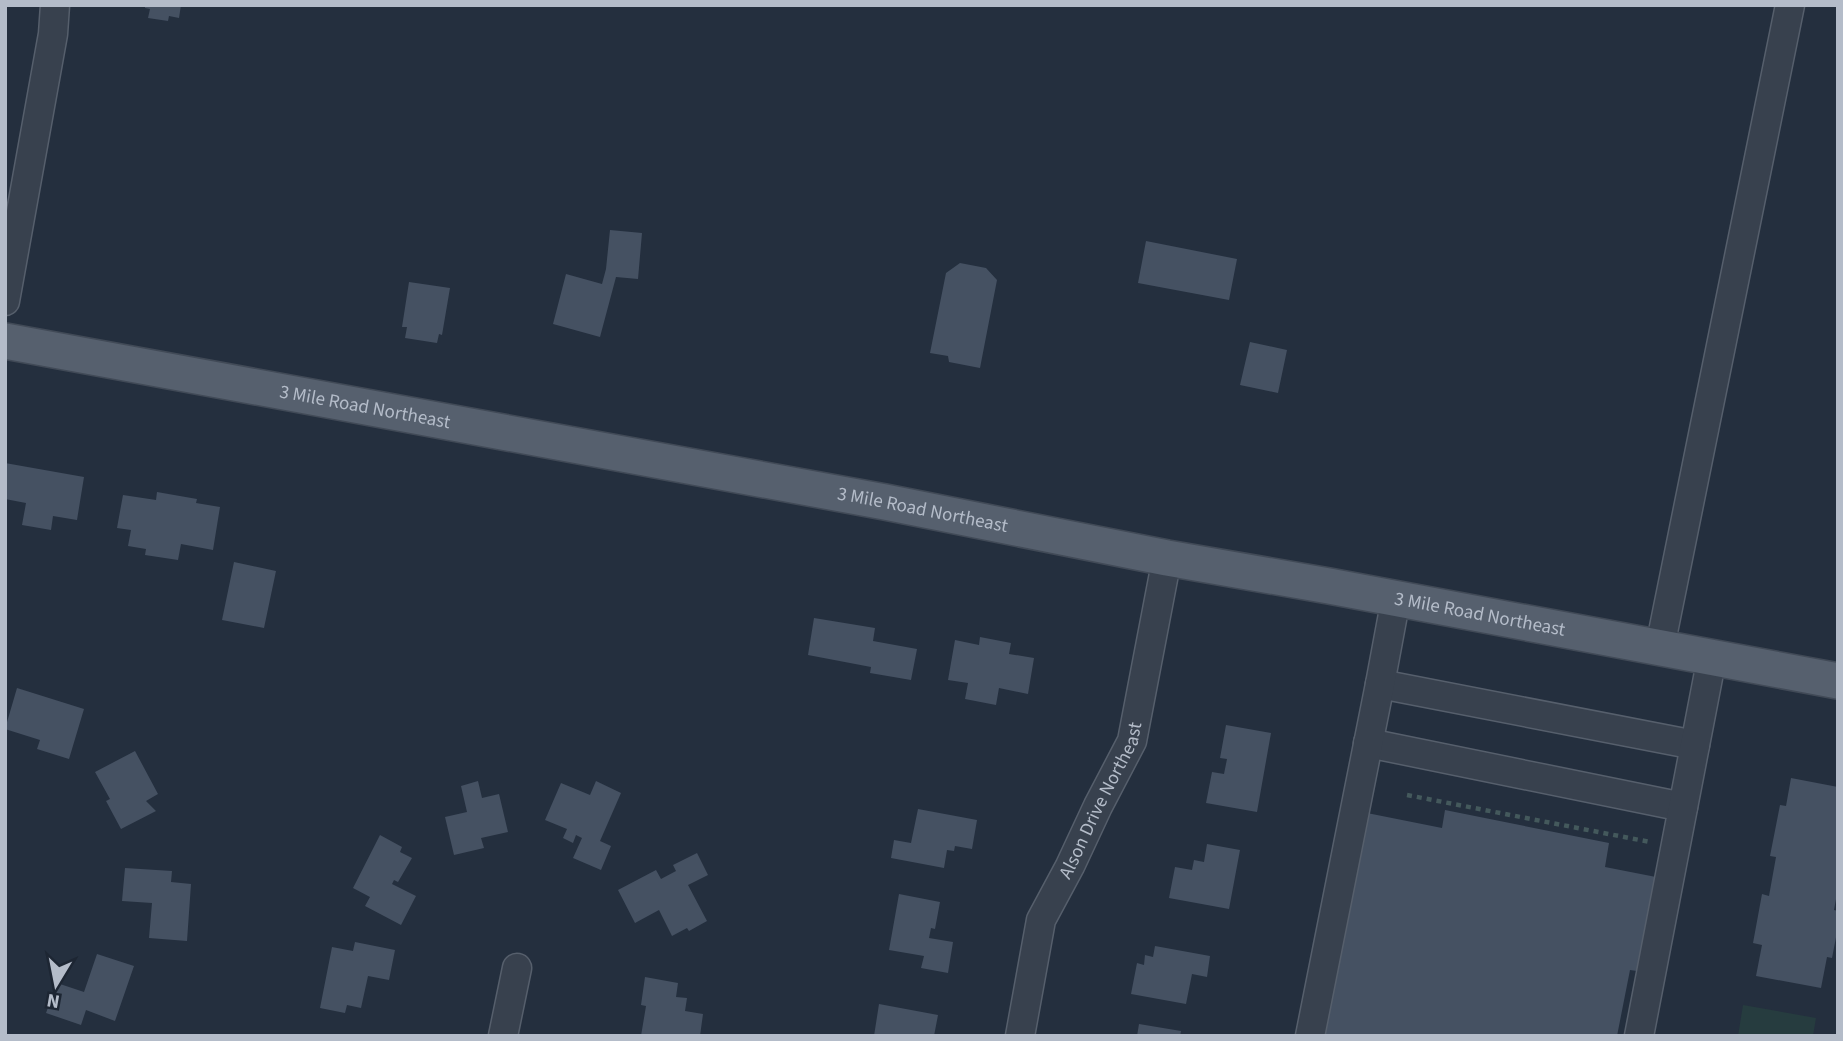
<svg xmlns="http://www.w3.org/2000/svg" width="1843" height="1041" viewBox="0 0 1843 1041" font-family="'Source Sans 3',sans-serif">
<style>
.green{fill:#263c3f}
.building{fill:#455162}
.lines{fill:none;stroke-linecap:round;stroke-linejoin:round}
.minor-casing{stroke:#565f6c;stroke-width:31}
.major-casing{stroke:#414a57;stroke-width:38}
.path{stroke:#44595c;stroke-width:4.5;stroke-dasharray:5 5;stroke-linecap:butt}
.minor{stroke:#38414e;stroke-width:28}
.major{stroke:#56606e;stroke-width:35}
.labels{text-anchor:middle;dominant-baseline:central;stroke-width:6;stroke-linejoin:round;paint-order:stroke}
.street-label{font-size:19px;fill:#b4bcc9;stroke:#1d2633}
</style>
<rect width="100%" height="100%" fill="#242f3e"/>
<path class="green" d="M1743 1005 1816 1018 1813 1036H1738Z"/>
<path class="building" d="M145 5H181L179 18 169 16 168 21 148 18 150 9 145 8Z
M610 230 642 233 638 279 616 277 600 337 553 324 566 274 602 284 606 269Z
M1146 241 1237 259 1229 300 1138 283Z
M960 263 986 268 997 280 980 368 949 362 948 356 930 353 946 273Z
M409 282 450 288 442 335 439 334 437 343 405 338 407 327H402Z
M1250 342 1287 350 1278 393 1240 385Z
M5 463 84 477 77 520 53 516 51 530 22 525 26 503 5 499Z
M157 492 197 499 196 503 220 507 213 550 181 544 178 560 145 555 146 549 128 546 131 530 117 528 123 495 156 500Z
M234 562 276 571 264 628 222 620Z
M814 618 875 628 873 641 917 649 911 680 870 673 871 667 808 655Z
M980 637 1011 643 1009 654 1034 658 1028 694 999 688 996 705 965 699 968 683 948 680 955 640 979 645Z
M17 688 84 709 69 759 37 749 40 740 5 729Z
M1226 725 1271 733 1257 812 1206 803 1212 772 1224 774 1227 759 1220 758Z
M135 751 158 794 146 801 156 811 121 829 106 801 110 799 95 772Z
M1791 778 1838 787V888L1834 910 1838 911V927L1832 958 1827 957 1821 988 1756 976 1762 945 1753 943 1762 894 1769 896 1776 857 1770 856 1780 805 1786 806Z
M478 781 482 798 499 794 508 832 481 838 484 848 454 855 445 817 467 812 461 786Z
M596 781 621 793 600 841 611 846 601 870 573 858 582 838 576 835 573 843 563 838 567 829 545 820 561 783 590 795Z
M918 809 977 820 972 849 955 846 954 851 947 850 944 868 891 858 894 840 911 843Z
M1445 810 1609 843 1605 867 1656 877 1637 971 1630 970 1617 1036H1323L1367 813 1442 828Z
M380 835 402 847 400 852 412 858 398 882 394 880 392 884 416 896 401 925 365 906 370 897 353 888Z
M1207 844 1240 850 1229 909 1169 898 1175 867 1192 870 1194 860 1204 862Z
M697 853 708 875 688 885 707 921 689 931 687 928 672 936 659 910 635 923 618 890 656 870 661 879 676 871 673 865Z
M125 868 172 871 171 882 191 884 187 941 149 938 152 903 122 901Z
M899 894 940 902 935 929 931 928 929 938 953 942 948 973 921 968 924 956 889 950Z
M355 942 395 950 389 980 368 976 361 1008 347 1005 345 1013 320 1008 332 947 353 951Z
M1155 946 1210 956 1207 977 1192 974 1186 1004 1131 994 1137 963 1144 965 1145 955 1153 957Z
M97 954 134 966 115 1021 86 1010 81 1025 46 1013 57 983 84 992Z
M645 977 678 983 676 997 687 998 685 1011 703 1014 700 1036H641L646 1006 641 1005Z
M879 1004 938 1015 934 1036H874Z
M1139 1024 1181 1031 1180 1036H1137Z"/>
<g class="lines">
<g class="minor-casing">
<g id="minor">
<path d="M5 301 53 34 55 5"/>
<path d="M1660 647 1790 5"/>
<path d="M1380 684 1695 745"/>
<path d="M1368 743 1683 807"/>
<path d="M503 1036 517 968"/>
<path id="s1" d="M1020 1036 1041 920 1070 866 1098 806 1132 741 1167 558"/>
<path d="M1310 1036 1380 684 1396 598"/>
<path d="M1639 1036 1712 657"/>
</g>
</g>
<g class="major-casing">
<g id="major">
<path id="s2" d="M5 341 885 502 1167 558 1329 586 1838 681"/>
</g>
</g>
<path class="path" d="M1407 795 1650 842"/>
<use href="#minor" class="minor"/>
<use href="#major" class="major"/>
</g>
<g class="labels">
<g class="street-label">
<text stroke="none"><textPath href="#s2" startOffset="366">3 Mile Road Northeast</textPath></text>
<text stroke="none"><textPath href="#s2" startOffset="933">3 Mile Road Northeast</textPath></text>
<text stroke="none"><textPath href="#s2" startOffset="1500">3 Mile Road Northeast</textPath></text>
<text stroke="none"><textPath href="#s1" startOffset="252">Alson Drive Northeast</textPath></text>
</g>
</g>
<rect width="1843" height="1041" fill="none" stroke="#b4bcc9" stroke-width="14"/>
<g transform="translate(56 985) rotate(190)" stroke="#1d2633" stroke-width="5" paint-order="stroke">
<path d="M0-5L12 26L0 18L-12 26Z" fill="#b4bcc9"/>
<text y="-10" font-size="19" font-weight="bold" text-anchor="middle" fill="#b4bcc9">N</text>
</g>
</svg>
